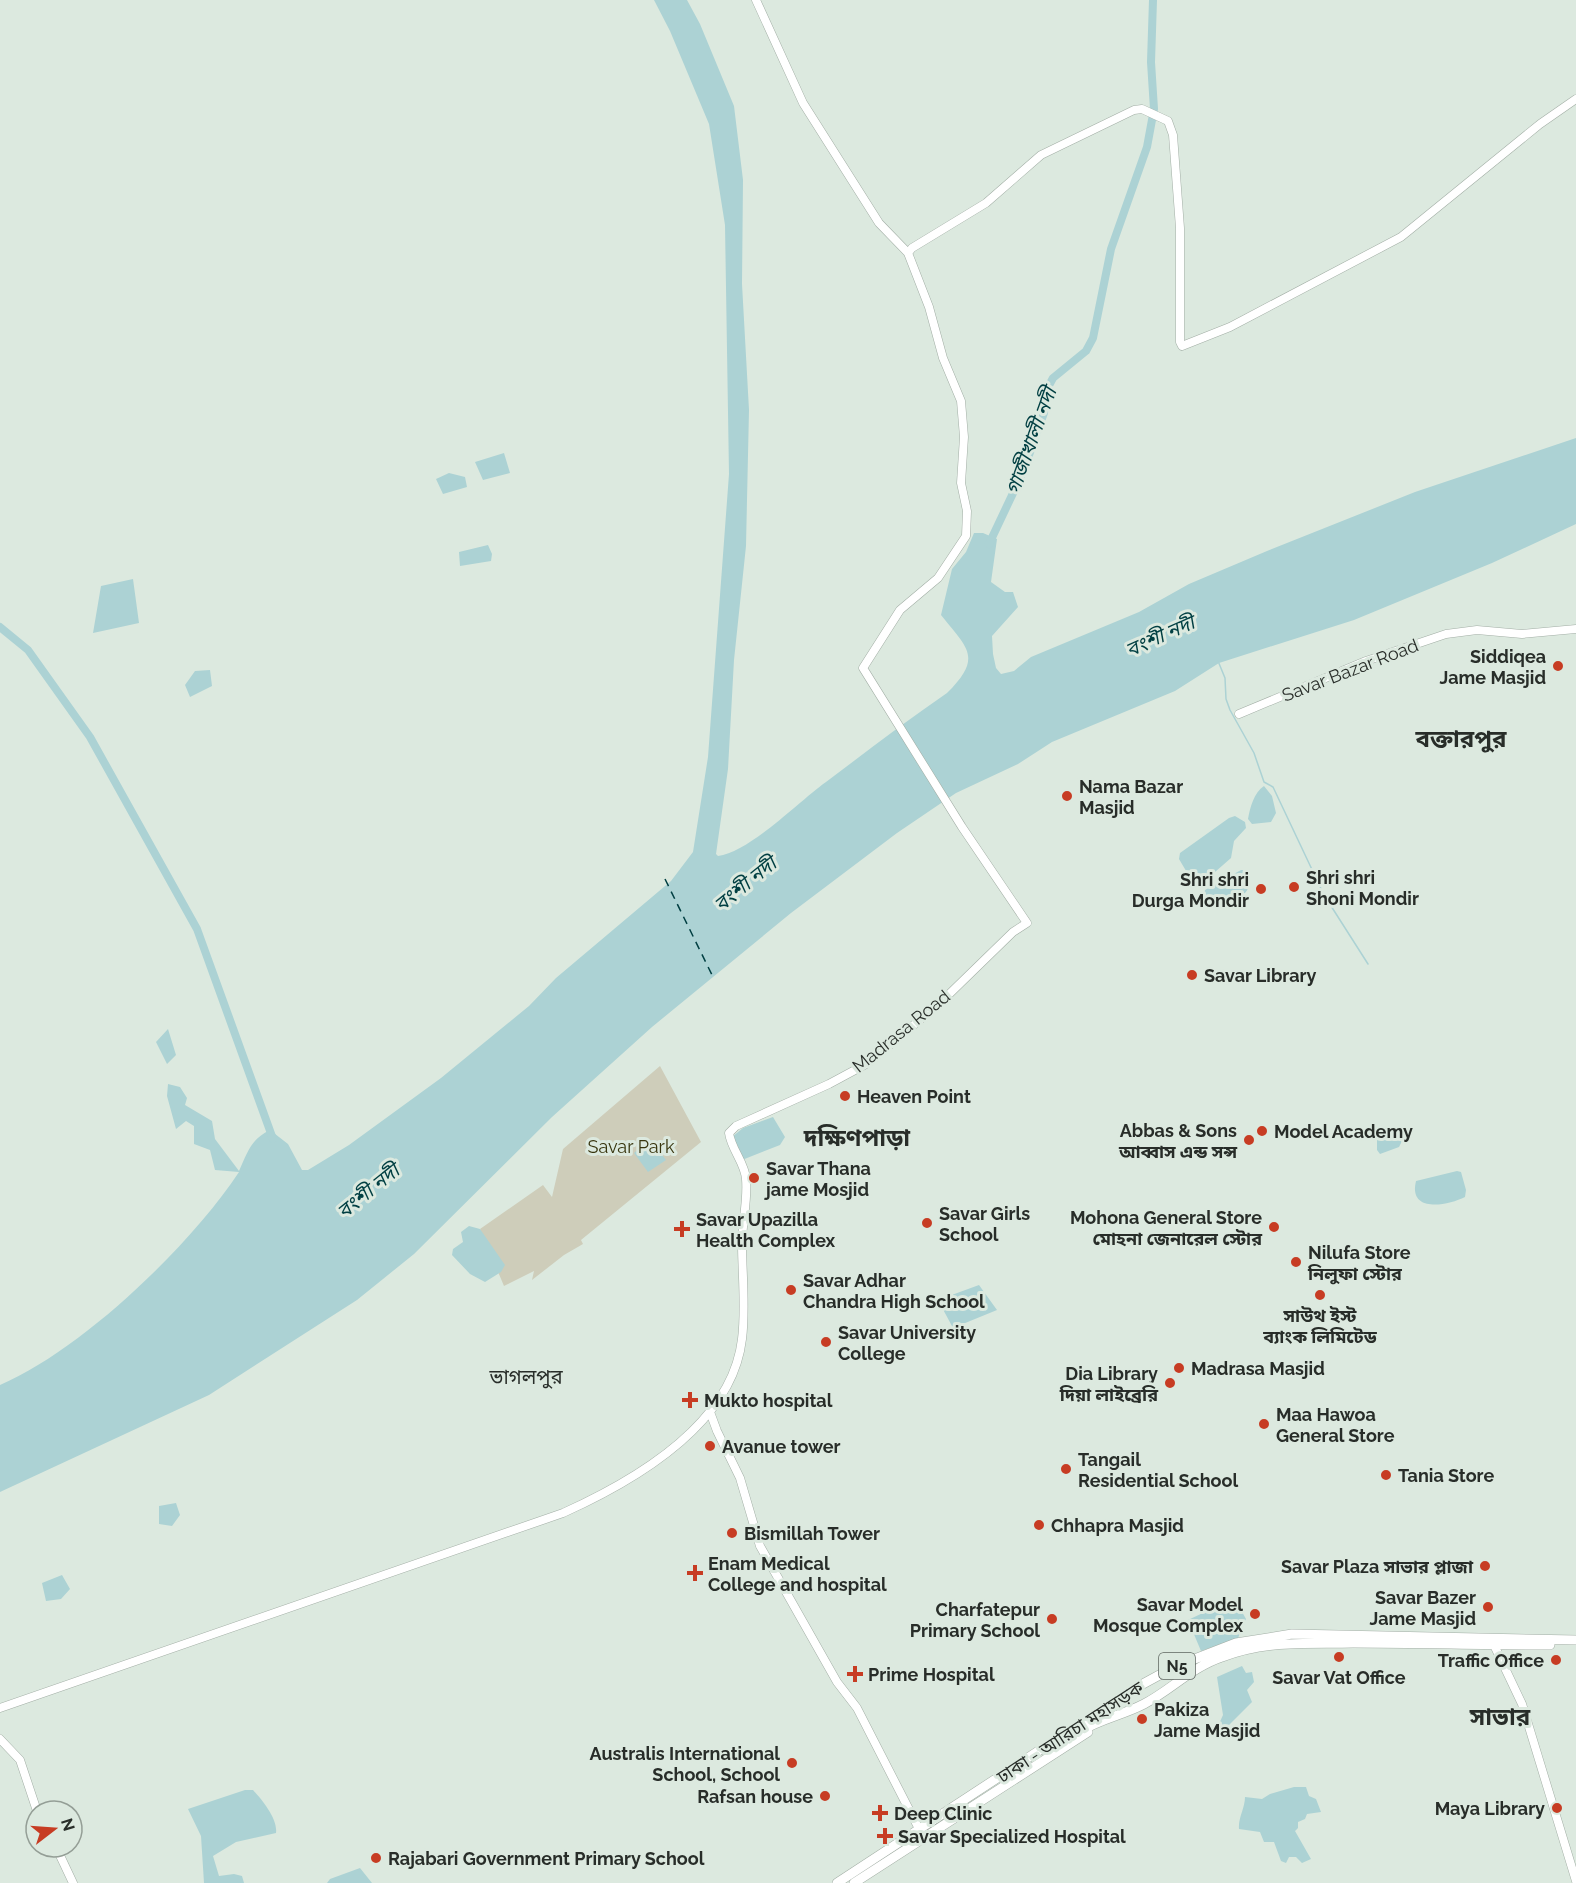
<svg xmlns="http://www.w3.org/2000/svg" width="1576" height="1883" viewBox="0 0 1576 1883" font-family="Raleway,'Noto Sans Bengali',sans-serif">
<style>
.green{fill:#cecdba}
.water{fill:#acd2d4}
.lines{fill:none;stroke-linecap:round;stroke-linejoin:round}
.stream{stroke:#acd2d4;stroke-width:1.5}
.river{stroke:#acd2d4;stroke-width:8}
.ferry{stroke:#013f42;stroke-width:1.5;stroke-dasharray:8 6;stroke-linecap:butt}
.secondary-casing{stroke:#a2aea5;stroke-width:9}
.highway-casing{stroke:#a2aea5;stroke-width:10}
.secondary{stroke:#fff;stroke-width:8}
.highway{stroke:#fff;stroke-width:9}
.poi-dot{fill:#c73c23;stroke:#dce9df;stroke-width:2}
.labels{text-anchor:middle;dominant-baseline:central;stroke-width:6;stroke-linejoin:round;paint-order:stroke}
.shield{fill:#dce9df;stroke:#5e6560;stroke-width:1.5}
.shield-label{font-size:16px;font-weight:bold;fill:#282d29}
.poi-label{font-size:18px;font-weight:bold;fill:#282d29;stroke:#dce9df;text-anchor:start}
.street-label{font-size:18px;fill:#282d29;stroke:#dce9df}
.park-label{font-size:18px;fill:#37340d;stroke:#dce9df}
.water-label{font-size:20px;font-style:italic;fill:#013f42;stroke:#dce9df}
.neighbourhood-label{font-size:20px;fill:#282d29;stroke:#dce9df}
.district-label{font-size:24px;font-weight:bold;fill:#282d29;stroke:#dce9df}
</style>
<rect width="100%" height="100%" fill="#dce9df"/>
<path class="green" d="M660 1066 701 1142 581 1240 583 1244 564 1255 532 1280 534 1271 504 1286 480 1229 543 1185 552 1197 563 1149Z"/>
<path class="water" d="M654 0H687L700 24 734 106 743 180 742 284 749 410 746 546 734 660 728 769 716 854 718 856C750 852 798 802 826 782 866 752 906 721 947 693 983 657 968 649 941 615L952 569 966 552 974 533H983L997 539 991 582 1005 592H1013L1018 607 992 636 993 654 996 668 1001 674 1014 671 1031 657 1139 612 1189 584 1267 551 1415 492 1576 438V524L1492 563 1354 620 1219 663 1175 691 1052 742 1018 764 956 793 897 833 791 913 652 1027 552 1117 414 1254 357 1300 209 1395 0 1492V1385C82 1350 190 1246 239 1172L215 1170 210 1150 194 1144V1126L186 1121 176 1129 167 1096 168 1084 180 1087 187 1098 185 1105 212 1121 215 1139 239 1171C248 1152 250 1140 270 1130L288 1144 302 1170H308L349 1145 441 1078 529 1006 556 978 671 881 693 852 708 757 729 474 725 225 709 124 670 31Z
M504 453 510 473 483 480 475 462Z
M449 473 465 477 467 487 443 494 436 479Z
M488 545 492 554 491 561 460 566 459 552Z
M133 579 139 623 93 633 101 586Z
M210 670 212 686 190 697 185 685 195 671Z
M1264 786 1272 796 1276 813 1271 822 1252 824 1248 819C1250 808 1254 792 1264 786Z
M1235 816 1245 822 1246 828 1234 841 1231 858 1207 879 1195 886 1179 859 1180 853 1229 818Z
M1241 870H1248C1249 879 1251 887 1245 893L1210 901 1203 899 1205 890Z
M168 1029 176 1055 167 1064 156 1042Z
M773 1117 785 1137 780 1145 742 1160 732 1137 743 1128Z
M1386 1128 1393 1129 1402 1141 1399 1147 1380 1154 1377 1150V1133Z
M651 1140 666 1160 648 1172 634 1153 647 1141Z
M1457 1171 1461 1172 1466 1190 1465 1197C1447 1206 1408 1213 1416 1181Z
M469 1226 480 1229 505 1265 501 1272 485 1282 470 1274 452 1255 453 1249 463 1242 461 1232Z
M979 1285 997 1310 953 1328 938 1300Z
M176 1503 180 1515 172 1526 159 1524V1506Z
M62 1575 70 1589 61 1599 46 1601 42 1583Z
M1236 1601 1246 1619 1238 1638 1201 1651 1188 1620 1224 1603Z
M1242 1666 1246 1673 1252 1672 1254 1682 1247 1690 1252 1702 1223 1731 1218 1726 1223 1715 1217 1677Z
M1294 1787H1306L1309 1796 1316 1799 1321 1812 1307 1814 1305 1819 1298 1822V1828L1295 1831 1311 1859 1302 1863 1296 1857H1289L1286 1863 1281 1861 1274 1842H1264L1260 1832 1239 1829C1238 1818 1245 1808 1245 1797L1262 1799 1270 1794Z
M245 1790H253C262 1800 278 1819 276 1833L236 1842 213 1856 219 1876 234 1874 242 1876 244 1883H204L201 1836 188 1809Z
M360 1868 372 1883H327L330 1879Z"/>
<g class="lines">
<path class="stream" d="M1218 661 1225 678 1226 699 1230 710 1254 753 1264 782 1273 787 1324 895 1368 964"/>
<path class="river" d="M989 544 1023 472 1044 413 1047 389 1053 378 1086 351 1093 338 1111 249 1147 147 1154 109 1151 62 1153 0
M0 627 28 650 90 737 197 929 273 1139"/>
<path class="ferry" d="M665 879 713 977"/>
<g class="secondary-casing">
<path id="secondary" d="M908 253 912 248 986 203 1041 155 1134 110 1142 109 1168 121 1173 135 1180 228V342L1182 346 1230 327 1401 237 1540 124 1576 99
M1239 714 1366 661 1446 634 1477 630 1522 634 1576 629
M710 1412 717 1431 740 1478 760 1546 837 1682 857 1708 917 1825
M1494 1645 1522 1704 1576 1881
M0 1708 563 1513C634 1481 732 1425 742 1339 746 1308 742 1274 742 1243 742 1222 748 1201 746 1179 745 1163 731 1149 729 1133L736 1126 829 1084 868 1063 940 1003 1013 932 1027 923 962 827 863 668 900 610 938 578 966 536 967 511 961 483 964 437 961 401 943 358 929 307 908 253 879 223 803 103 756 0
M0 1739 20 1760 37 1811
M56 1847 73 1883"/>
</g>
<g class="highway-casing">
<path id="highway" d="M1081 1731C1100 1719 1123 1715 1144 1704 1171 1690 1192 1667 1222 1657 1267 1640 1306 1644 1353 1643 1418 1643 1484 1645 1550 1645
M837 1883 1130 1691 1174 1667 1236 1643 1292 1634 1576 1640
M854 1883 1088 1732"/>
</g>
<use href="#secondary" class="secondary"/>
<use href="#highway" class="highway"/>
</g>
<g class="poi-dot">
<circle cx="1558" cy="666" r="6"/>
<circle cx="1067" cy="796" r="6"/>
<circle cx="1294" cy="887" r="6"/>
<circle cx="1261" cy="889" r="6"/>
<circle cx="1192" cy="975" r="6"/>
<circle cx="845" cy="1096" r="6"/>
<circle cx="1262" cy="1131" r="6"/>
<circle cx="1249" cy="1140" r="6"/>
<circle cx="754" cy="1178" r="6"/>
<circle cx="927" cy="1223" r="6"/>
<circle cx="1274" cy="1227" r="6"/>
<path d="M679 1220h6v6h6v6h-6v6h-6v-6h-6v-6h6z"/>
<circle cx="1296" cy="1262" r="6"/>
<circle cx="791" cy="1290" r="6"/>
<circle cx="1320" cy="1295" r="6"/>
<circle cx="826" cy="1342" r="6"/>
<circle cx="1179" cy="1368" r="6"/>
<circle cx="1170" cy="1383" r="6"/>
<path d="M687 1391h6v6h6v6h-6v6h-6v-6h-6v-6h6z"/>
<circle cx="1264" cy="1424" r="6"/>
<circle cx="710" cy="1446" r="6"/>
<circle cx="1066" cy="1469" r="6"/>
<circle cx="1386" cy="1475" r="6"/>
<circle cx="1039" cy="1525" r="6"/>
<circle cx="732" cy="1533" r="6"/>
<circle cx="1485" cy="1566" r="6"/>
<path d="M692 1564h6v6h6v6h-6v6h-6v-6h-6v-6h6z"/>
<circle cx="1488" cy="1607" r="6"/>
<circle cx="1255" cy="1614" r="6"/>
<circle cx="1052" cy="1619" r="6"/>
<circle cx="1339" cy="1657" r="6"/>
<circle cx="1556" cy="1660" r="6"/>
<path d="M852 1665h6v6h6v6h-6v6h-6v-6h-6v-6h6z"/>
<circle cx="1142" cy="1719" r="6"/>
<circle cx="792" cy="1763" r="6"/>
<circle cx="825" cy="1796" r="6"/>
<circle cx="1557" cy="1808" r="6"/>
<path d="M877 1804h6v6h6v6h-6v6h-6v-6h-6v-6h6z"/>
<path d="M882 1827h6v6h6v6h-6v6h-6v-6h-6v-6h6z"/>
<circle cx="376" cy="1858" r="6"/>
</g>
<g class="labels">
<rect class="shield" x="1159" y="1653" width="36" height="26" rx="4.5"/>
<g class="shield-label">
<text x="1177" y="1666">N5</text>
</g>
<g class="poi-label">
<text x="1546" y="656" text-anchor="end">Siddiqea<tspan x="1546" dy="21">Jame Masjid</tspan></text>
<text x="1079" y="786">Nama Bazar<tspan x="1079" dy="21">Masjid</tspan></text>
<text x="1306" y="877">Shri shri<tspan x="1306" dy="21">Shoni Mondir</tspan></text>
<text x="1249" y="879" text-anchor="end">Shri shri<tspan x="1249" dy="21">Durga Mondir</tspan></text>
<text x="1204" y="975">Savar Library</text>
<text x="857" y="1096">Heaven Point</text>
<text x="1237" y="1130" text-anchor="end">Abbas &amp; Sons<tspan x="1237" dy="21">আব্বাস এন্ড সন্স</tspan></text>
<text x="1274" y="1131">Model Academy</text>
<text x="766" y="1168">Savar Thana<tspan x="766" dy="21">jame Mosjid</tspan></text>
<text x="939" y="1213">Savar Girls<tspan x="939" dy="21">School</tspan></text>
<text x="1262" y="1217" text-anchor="end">Mohona General Store<tspan x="1262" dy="21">মোহনা জেনারেল স্টোর</tspan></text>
<text x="696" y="1219">Savar Upazilla<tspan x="696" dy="21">Health Complex</tspan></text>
<text x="1308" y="1252">Nilufa Store<tspan x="1308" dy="21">নিলুফা স্টোর</tspan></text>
<text x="803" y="1280">Savar Adhar<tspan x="803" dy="21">Chandra High School</tspan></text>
<text x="1320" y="1315" text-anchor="middle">সাউথ ইস্ট<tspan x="1320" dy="21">ব্যাংক লিমিটেড</tspan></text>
<text x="838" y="1332">Savar University<tspan x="838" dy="21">College</tspan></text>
<text x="1191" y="1368">Madrasa Masjid</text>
<text x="1158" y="1373" text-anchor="end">Dia Library<tspan x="1158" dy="21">দিয়া লাইব্রেরি</tspan></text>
<text x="704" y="1400">Mukto hospital</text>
<text x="1276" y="1414">Maa Hawoa<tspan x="1276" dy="21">General Store</tspan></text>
<text x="722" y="1446">Avanue tower</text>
<text x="1078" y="1459">Tangail<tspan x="1078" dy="21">Residential School</tspan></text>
<text x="1398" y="1475">Tania Store</text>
<text x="1051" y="1525">Chhapra Masjid</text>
<text x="744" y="1533">Bismillah Tower</text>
<text x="708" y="1563">Enam Medical<tspan x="708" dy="21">College and hospital</tspan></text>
<text x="1473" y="1566" text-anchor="end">Savar Plaza সাভার প্লাজা</text>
<text x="1476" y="1597" text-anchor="end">Savar Bazer<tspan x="1476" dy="21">Jame Masjid</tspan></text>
<text x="1243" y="1604" text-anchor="end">Savar Model<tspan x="1243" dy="21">Mosque Complex</tspan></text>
<text x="1040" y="1609" text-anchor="end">Charfatepur<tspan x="1040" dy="21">Primary School</tspan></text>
<text x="1544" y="1660" text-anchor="end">Traffic Office</text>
<text x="868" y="1674">Prime Hospital</text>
<text x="1339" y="1677" text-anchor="middle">Savar Vat Office</text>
<text x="1154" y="1709">Pakiza<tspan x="1154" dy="21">Jame Masjid</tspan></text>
<text x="780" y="1753" text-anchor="end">Australis International<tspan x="780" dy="21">School, School</tspan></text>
<text x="813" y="1796" text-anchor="end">Rafsan house</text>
<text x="1545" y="1808" text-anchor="end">Maya Library</text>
<text x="894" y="1813">Deep Clinic</text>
<text x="898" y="1836">Savar Specialized Hospital</text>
<text x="388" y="1858">Rajabari Government Primary School</text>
</g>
<g class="street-label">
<text transform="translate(1350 670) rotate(-21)">Savar Bazar Road</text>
<text transform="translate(901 1031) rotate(-39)">Madrasa Road</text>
<text transform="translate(1070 1732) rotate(-33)">ঢাকা - আরিচা মহাসড়ক</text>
</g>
<g class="park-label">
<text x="631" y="1146">Savar Park</text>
</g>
<g class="water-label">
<text transform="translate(1031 441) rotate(-70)">গাজীখালী নদী</text>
<text transform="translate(1160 636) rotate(-24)">বংশী নদী</text>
<text transform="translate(745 884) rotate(-39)">বংশী নদী</text>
<text transform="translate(368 1191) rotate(-39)">বংশী নদী</text>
</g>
<g class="neighbourhood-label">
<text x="526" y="1377">ভাগলপুর</text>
</g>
<g class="district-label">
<text x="1461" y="738">বক্তারপুর</text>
<text x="857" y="1137">দক্ষিণপাড়া</text>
<text x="1500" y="1716">সাভার</text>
</g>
</g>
<g transform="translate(54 1829) rotate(73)"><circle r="28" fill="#dce9df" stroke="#949e96" stroke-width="1.5"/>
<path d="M0-4.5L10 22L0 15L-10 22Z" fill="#c73c23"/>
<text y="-9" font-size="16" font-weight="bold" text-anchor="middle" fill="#282d29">N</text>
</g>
</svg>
